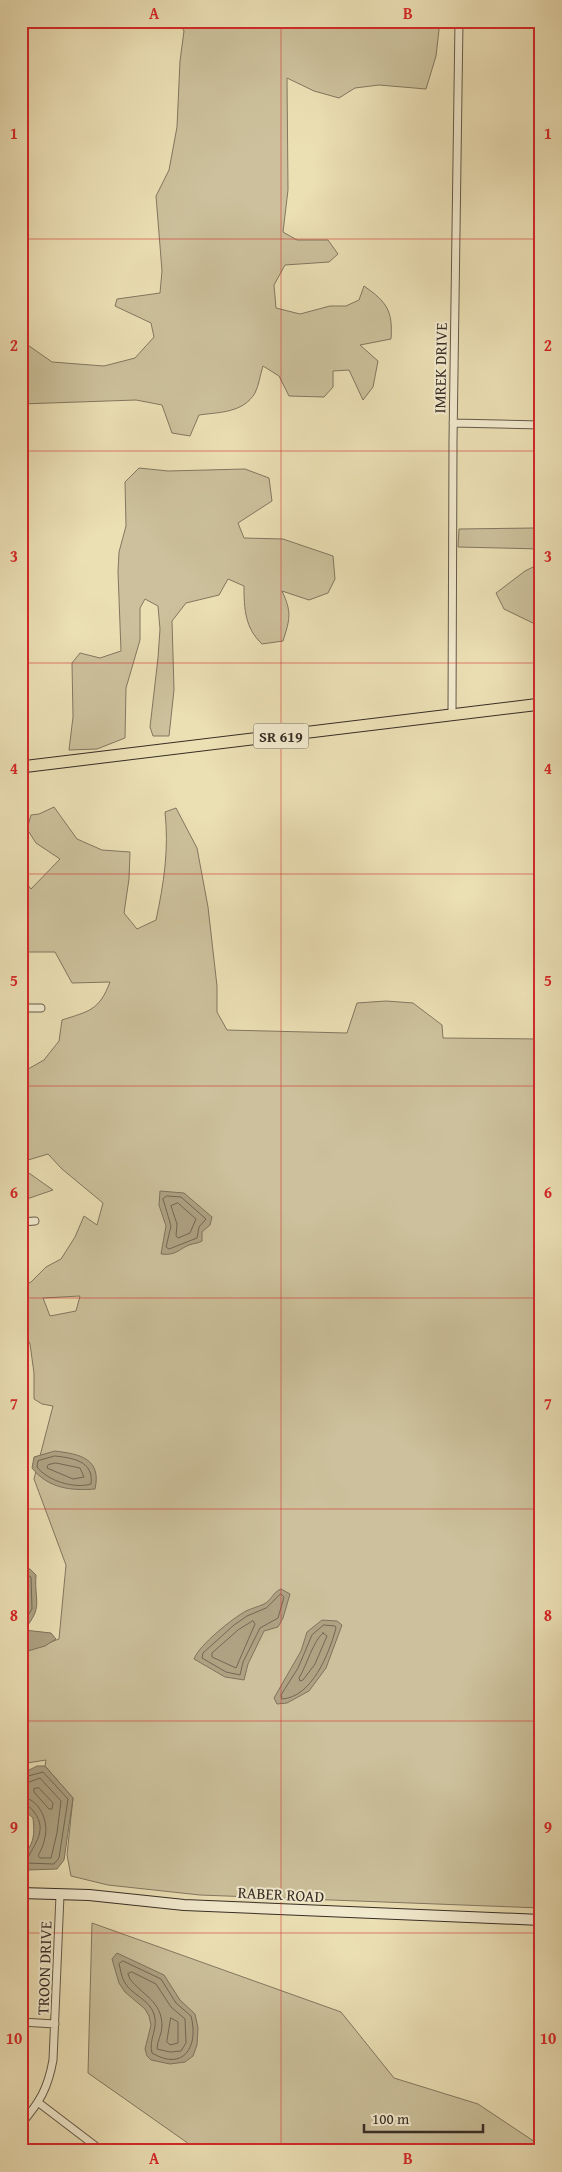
<svg xmlns="http://www.w3.org/2000/svg" width="562" height="2172" viewBox="0 0 562 2172" font-family="'Gentium Book Plus',serif">
<style>
.green{fill:#ccc19c;stroke:#827760;fill-rule:evenodd}
.water{fill:#aea283;stroke:#7e735d}
.lines{fill:none;stroke-linecap:round;stroke-linejoin:round}
.shore{stroke:#726854;stroke-width:1}
.street-casing{stroke:#645a49;stroke-width:9}
.secondary-casing{stroke:#372d25;stroke-width:12}
.primary-casing{stroke:#372d25;stroke-width:13}
.street{stroke:#f2eace;stroke-width:7}
.secondary{stroke:#f2eace;stroke-width:10}
.primary{stroke:#ebdfb4;stroke-width:11}
.grid{fill:none;stroke:#d62828;stroke-width:1;stroke-opacity:0.55}
.labels{text-anchor:middle;dominant-baseline:central;stroke-width:4;stroke-linejoin:round;paint-order:stroke}
.shield{fill:#f2eace;stroke:#6f6658;stroke-width:1}
.shield-label{font-size:15px;font-weight:bold;fill:#372d25}
.street-label{font-size:16px;fill:#372d25;stroke:#f2eace}
.neatline{fill:none;stroke:#d62828;stroke-width:2}
.grid-label{font-size:16px;text-anchor:middle;font-weight:bold;fill:#d62828}
</style>
<rect width="100%" height="100%" fill="#ebdfb4"/>
<filter id="stains"><feTurbulence type="fractalNoise" baseFrequency=".004" numOctaves="4"/><feColorMatrix values="0 0 0 0 .2 0 0 0 0 .09 0 0 0 0 .02 0 0 0 .5 -.17"/></filter>
<radialGradient id="worn" r=".72"><stop offset=".6" stop-color="#630" stop-opacity="0"/><stop offset="1" stop-color="#630" stop-opacity=".3"/></radialGradient>
<path class="green" d="M178 21H440L436 56 426 89 379 85 355 88 339 98 314 91 287 78 288 190 283 232 297 240H328L338 254 329 262 285 265 274 285 276 308 300 314 330 306H346L359 300 364 286C387 302 393 311 391 339L360 345 378 361 373 387 363 400 349 370 333 371V387L324 397 289 396 279 376 263 366C260 375 259 385 255 393 243 413 220 412 199 415L190 436 172 433 162 405 136 400 21 404V343H25L52 362 104 366 135 358 154 337 151 323 115 306 117 299 160 293 162 271 156 196 169 170 177 127 180 61 184 31Z
M139 468 168 471 245 469 269 478 272 501 238 523 244 538 283 539 333 556 335 579 328 593 309 600 282 591C292 612 290 619 283 641L262 644C245 628 244 609 244 586L228 579 219 595 186 603 172 621 174 690 169 736H153L150 727 158 658 160 629 158 606 145 599 140 608V640L126 688 125 738 97 749 69 750 73 717 72 663 80 653 100 658 121 651 118 572 119 552 126 526 125 482Z
M541 525V549L458 547 459 529 534 528Z
M541 563V632L537 625 504 609 496 593 525 571Z
M54 807 77 839 102 850 130 852 129 879 124 913 137 929 156 920C164 883 169 849 165 812L176 808 197 848 208 907 217 986V1012L227 1030 347 1033 357 1003 386 1001 413 1003 442 1025 443 1038 541 1039V1908L200 1895 108 1885 71 1876 67 1855 73 1798 45 1766 46 1760 21 1764V1653L59 1639 66 1565 34 1479 53 1406 42 1404 34 1399V1373L30 1344 21 1325V1287L31 1282 46 1267 61 1259 75 1237 84 1216 97 1225 103 1203 62 1169 48 1154 28 1160 26 1171 53 1190 21 1201V1073L44 1060 59 1041 62 1020C89 1011 99 1011 110 982L72 983 55 952H21V876L31 889 60 859 36 843 27 829 31 815 39 814ZM80 1296 76 1311 50 1316 43 1298Z
M92 1923 341 2012 394 2078 478 2104 541 2146V2151H199L88 2073Z"/>
<path class="water" d="M160 1191 184 1193 212 1217 210 1225 202 1232V1241C197 1244 194 1243 189 1245 179 1249 176 1256 161 1254L166 1226 159 1205Z
M55 1451C79 1454 102 1458 95 1489 70 1491 48 1488 32 1468L34 1457Z
M21 1567 30 1569 36 1575C34 1602 44 1606 24 1630L51 1633 56 1639 45 1646 21 1653Z
M281 1589 290 1594 283 1618 278 1627 264 1631 248 1664 244 1680 225 1677 194 1659C199 1645 233 1618 246 1611 252 1608 258 1607 264 1604 272 1600 273 1592 281 1589Z
M322 1620 337 1621 342 1625 326 1668 309 1691 287 1703 277 1704 274 1698 301 1651 307 1632Z
M37 1766H45L73 1798 64 1860 57 1869 27 1870 21 1867C21 1857 25 1856 29 1848 35 1838 34 1829 33 1818L21 1807V1774Z
M117 1953 164 1975 180 2000 195 2014 198 2028 197 2045 193 2056 185 2062 170 2064 151 2060 147 2056 145 2049 151 2025 149 2016 145 2009 125 1992 119 1983 112 1959Z"/>
<g class="lines">
<path class="shore" d="M167 1196 181 1197 206 1219 199 1227 197 1238 169 1249 166 1247 171 1226 163 1199Z
M178 1203 196 1219 190 1233 178 1238 176 1236 177 1224 171 1206Z
M55 1456C73 1458 94 1461 91 1484 74 1489 48 1481 37 1467L38 1461Z
M56 1463 80 1468 84 1477 73 1479 47 1468 48 1465Z
M21 1572 31 1577 32 1609 21 1626
M281 1594 284 1597 278 1618 260 1628 243 1662 240 1675 226 1672 202 1658 203 1653 234 1625 247 1616 266 1608Z
M253 1621 255 1624 236 1668 212 1657V1653L238 1630Z
M324 1625 335 1626 336 1628C329 1654 312 1697 282 1699L281 1695 298 1668 312 1635Z
M323 1633 327 1636 315 1664 303 1680 300 1681 299 1678C307 1665 313 1641 323 1633Z
M21 1778 43 1772 68 1799 59 1858 54 1864 26 1863C30 1848 50 1832 34 1812 30 1807 27 1804 21 1803
M21 1785 40 1778 61 1801 57 1833 51 1858H40L38 1856C41 1850 44 1844 45 1837 49 1821 39 1798 21 1797
M39 1788 53 1803 52 1809H49L34 1792V1789Z
M123 1961 161 1979 176 2003 191 2016C199 2046 184 2072 152 2053 148 2040 159 2028 154 2014 149 1999 132 1995 125 1983 121 1977 121 1970 119 1964Z
M132 1972 156 1984 171 2007 185 2019 186 2043 181 2051 170 2052 157 2049C157 2041 162 2034 162 2026 162 2001 142 1995 130 1979L128 1974Z
M171 2018 178 2022V2043L170 2045 167 2042Z"/>
<g class="street-casing">
<path id="street" d="M453 423 541 425
M452 715 453 442 459 21
M21 1008H41
M21 1222 35 1221
M21 2022 55 2024
M39 2103 102 2151
M21 2124C40 2102 48 2088 53 2060L60 1895"/>
</g>
<g class="secondary-casing">
<path id="secondary" d="M21 1893 89 1895 184 1905 541 1920"/>
</g>
<g class="primary-casing">
<path id="primary" d="M21 767 541 704"/>
</g>
<use href="#street" class="street"/>
<use href="#secondary" class="secondary"/>
<use href="#primary" class="primary"/>
</g>
<path class="grid" d="M281 21V2151M21 239H541M21 451H541M21 663H541M21 874H541M21 1086H541M21 1298H541M21 1509H541M21 1721H541M21 1933H541"/>
<g class="labels">
<rect class="shield" x="253.5" y="723.5" width="55" height="25" rx="4"/>
<g class="shield-label">
<text x="281" y="736">SR 619</text>
</g>
<g class="street-label">
<text transform="translate(440 368) rotate(-89)">IMREK DRIVE</text>
<text transform="translate(281 1894) rotate(3)">RABER ROAD</text>
<text transform="translate(44 1968) rotate(-88)">TROON DRIVE</text>
</g>
</g>
<rect width="562" height="2172" fill="none" stroke="#ebdfb4" stroke-width="55"/>
<path d="M364 2124v8h119v-8" fill="none" stroke="#372d25" stroke-width="2.5"/>
<text x="372" y="2124" font-size="15" fill="#372d25" stroke="#f2eace" stroke-width="4" paint-order="stroke">100 m</text>
<rect x="28" y="28" width="506" height="2116" class="neatline"/>
<g class="grid-label">
<text x="154" y="19">A</text>
<text x="408" y="19">B</text>
<text x="14" y="139">1</text>
<text x="548" y="139">1</text>
<text x="14" y="351">2</text>
<text x="548" y="351">2</text>
<text x="14" y="562">3</text>
<text x="548" y="562">3</text>
<text x="14" y="774">4</text>
<text x="548" y="774">4</text>
<text x="14" y="986">5</text>
<text x="548" y="986">5</text>
<text x="14" y="1198">6</text>
<text x="548" y="1198">6</text>
<text x="14" y="1409">7</text>
<text x="548" y="1409">7</text>
<text x="14" y="1621">8</text>
<text x="548" y="1621">8</text>
<text x="14" y="1833">9</text>
<text x="548" y="1833">9</text>
<text x="14" y="2044">10</text>
<text x="548" y="2044">10</text>
<text x="154" y="2164">A</text>
<text x="408" y="2164">B</text>
</g>
<rect width="100%" height="100%" filter="url(#stains)"/>
<rect width="100%" height="100%" fill="url(#worn)"/>
</svg>
